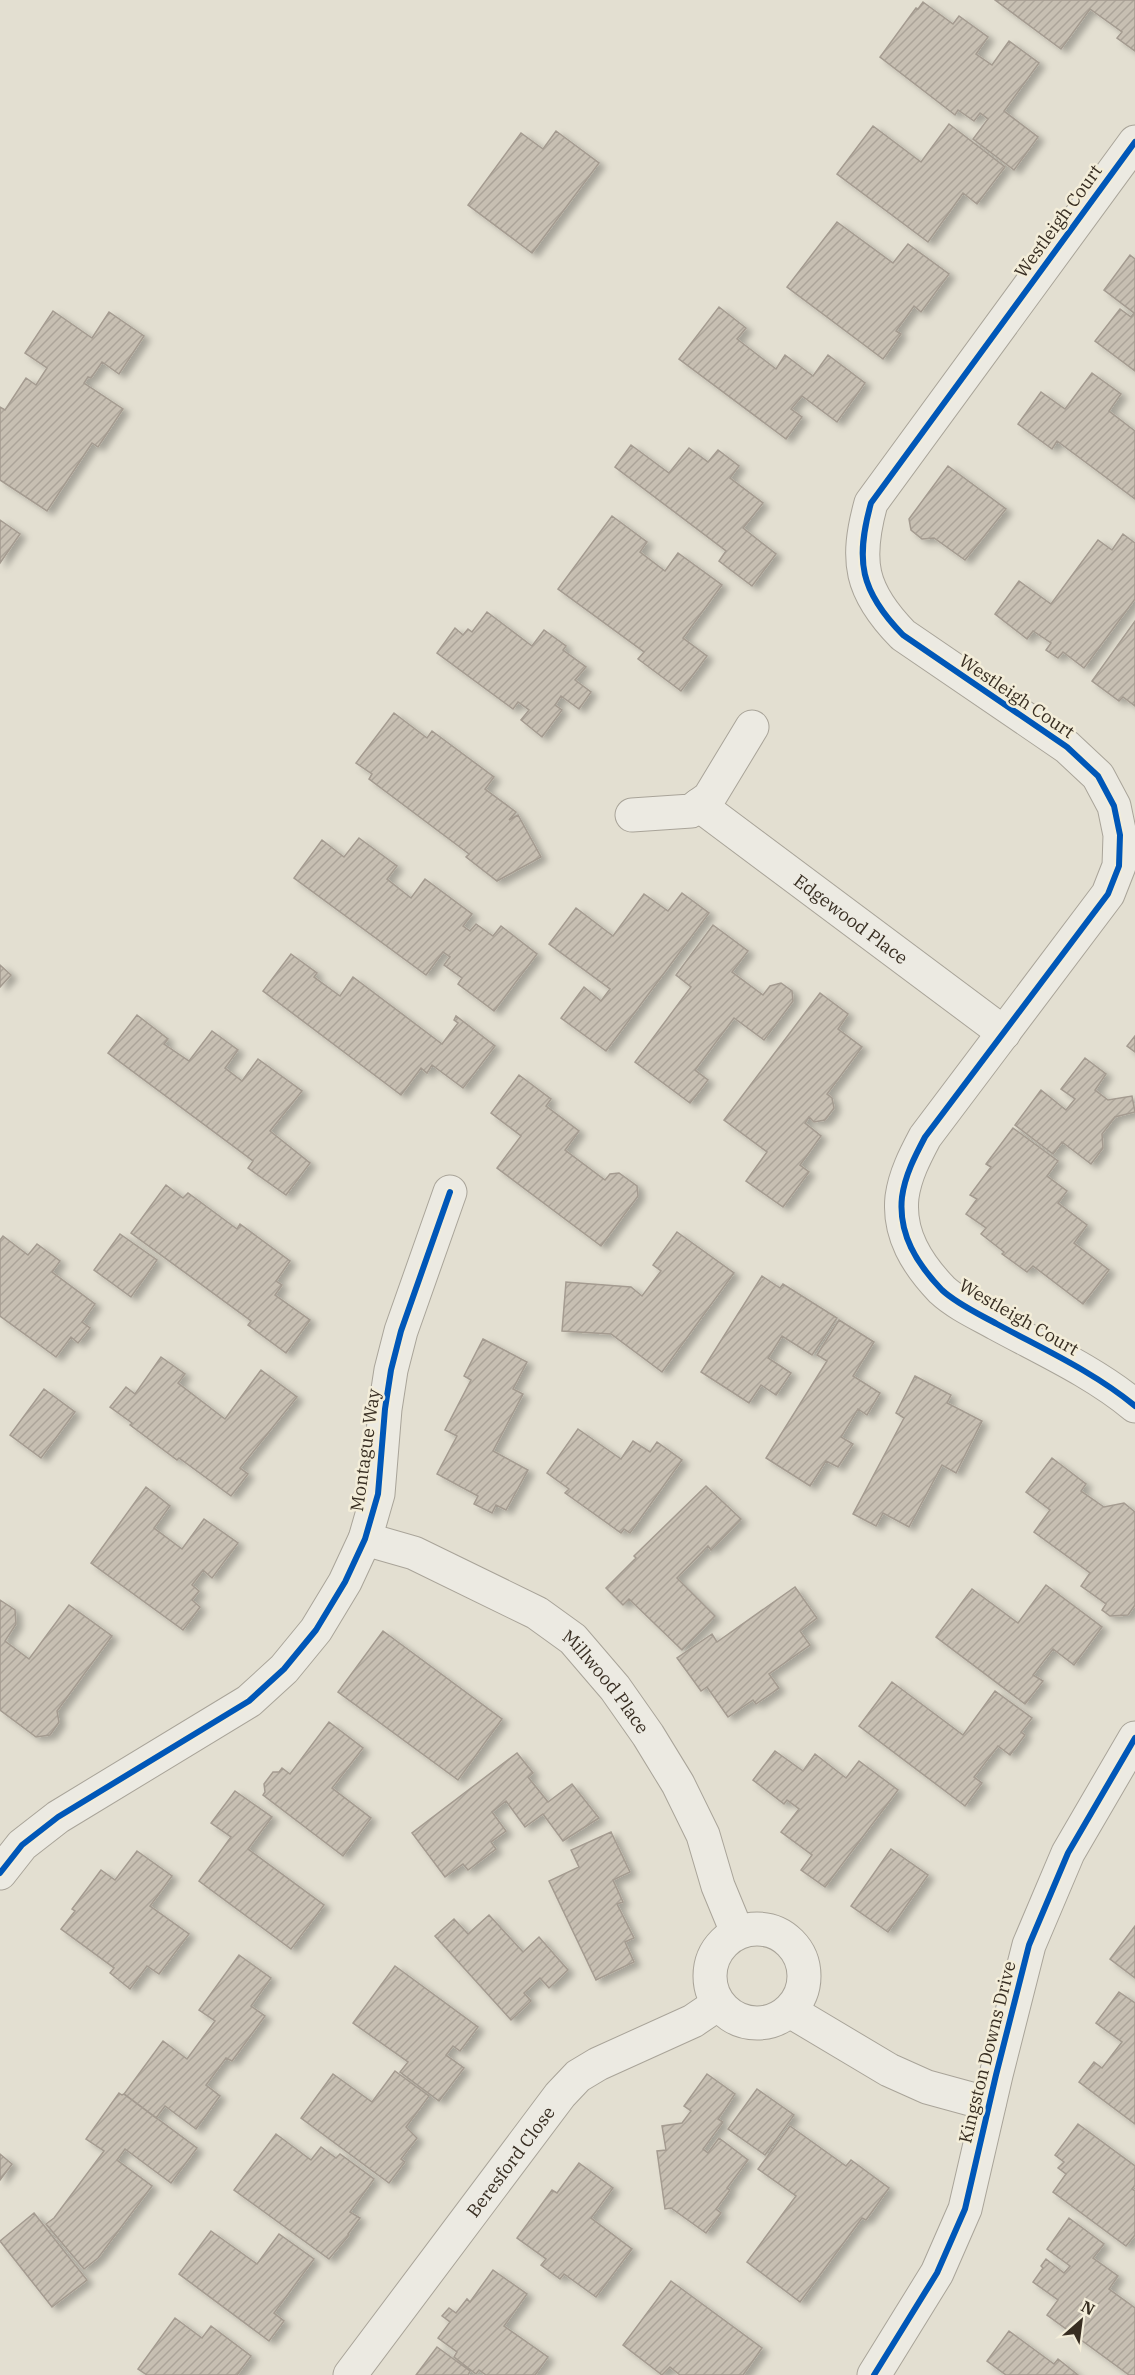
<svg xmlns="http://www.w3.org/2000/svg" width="1135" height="2375" viewBox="0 0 1135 2375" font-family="'IBM Plex Serif',serif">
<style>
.building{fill:url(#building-hatch);stroke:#a49b90;stroke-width:1.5;filter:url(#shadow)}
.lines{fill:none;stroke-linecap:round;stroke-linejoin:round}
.minor-casing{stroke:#a9a499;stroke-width:35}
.minor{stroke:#eceae2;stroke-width:33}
.cycleway-casing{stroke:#f3edd9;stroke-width:10}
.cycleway{stroke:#0057b8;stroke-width:6}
.labels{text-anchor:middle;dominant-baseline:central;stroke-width:5;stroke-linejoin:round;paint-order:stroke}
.street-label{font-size:18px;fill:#382e22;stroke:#f3edd9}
</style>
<defs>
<pattern id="building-hatch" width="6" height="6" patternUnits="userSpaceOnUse" patternTransform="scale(1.5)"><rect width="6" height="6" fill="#c7bfb2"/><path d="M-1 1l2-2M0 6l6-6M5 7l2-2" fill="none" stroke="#aca499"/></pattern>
<filter id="shadow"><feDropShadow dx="6" dy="4" stdDeviation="3" flood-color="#0004"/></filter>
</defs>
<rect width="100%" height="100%" fill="#e3dfd1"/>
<path class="building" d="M995 0H1135V51L1117 38 1122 32 1090 9 1061 49Z
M923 2 953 24 959 16 988 37 976 54 992 65 1009 41 1039 63 1004 111 1038 137 1014 170 973 139 988 119 980 113 974 121 958 110 955 115 880 57 916 8 918 9Z
M949 124 1005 167 977 204 963 193 928 242 837 174 873 126 921 162Z
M556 131 599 163 532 253 468 205 521 133 543 149Z
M837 222 893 263 908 244 949 274 921 312 914 306 896 331 901 334 883 359 787 287Z
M1130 255 1135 259V371L1095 341 1120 309 1131 317 1134 313 1104 290Z
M719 307 746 328 737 339 776 369 785 355 813 376 828 355 865 383 837 422 802 396 791 409 802 417 786 439 679 359Z
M53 311 92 338 109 312 144 336 119 374 102 362 91 378 88 377 84 383 123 409 98 447 92 443 47 511 0 480V407L5 410 26 378 36 385 47 368 25 353Z
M1092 373 1121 394 1109 411 1135 431V499L1057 441 1052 449 1018 424 1041 392 1065 409Z
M631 445 669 473 689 448 708 462 718 450 739 466 730 478 763 503 743 528 776 554 752 586 719 561 726 551 615 467Z
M948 466 1006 509 965 560 934 538 922 539 911 530 909 519Z
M612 516 647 542 640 552 665 571 678 553 722 585 683 638 707 656 681 691 638 659 644 652 558 589Z
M0 520 20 534 0 563Z
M1123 534 1135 543V599L1084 668 1063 652 1058 658 1046 650 1051 643 1033 631 1027 639 995 614 1019 581 1051 604 1098 540 1112 550Z
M487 612 532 646 544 630 566 646 563 650 586 667 575 680 591 692 579 709 561 696 555 705 562 710 542 737 521 720 529 710 518 702 513 709 437 653 455 628 463 635 468 629 472 632Z
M1135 621V706L1123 697 1119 701 1092 681Z
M394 713 427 738 432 731 494 777 485 789 516 812 509 820 518 815 541 857 497 881 466 857 469 854 369 779 372 774 356 763Z
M359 838 397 866 387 879 411 898 425 879 472 914 463 926 470 931 476 924 493 936 501 926 537 954 494 1011 458 984 462 978 444 965 450 957 443 952 426 975 294 878 322 840 344 857Z
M682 893 709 913 606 1051 561 1018 584 987 601 1001 610 989 549 944 576 908 613 936 644 894 668 911Z
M713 925 748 951 732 972 763 995 770 986 781 983 792 991 793 1001 764 1040 734 1018 695 1070 708 1080 690 1103 635 1062 691 987 676 975Z
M291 954 317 973 314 977 340 996 353 977 442 1044 458 1023 454 1020 456 1016 495 1046 463 1088 432 1065 427 1073 421 1068 401 1095 263 991Z
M0 965 11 975 0 987Z
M820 993 848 1014 838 1029 862 1047 827 1094 832 1098 834 1108 825 1120 814 1122 809 1117 805 1123 821 1136 800 1165 809 1172 783 1207 746 1181 767 1152 724 1120Z
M137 1015 168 1039 164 1044 189 1061 212 1031 238 1050 225 1068 242 1081 258 1059 302 1091 270 1131 310 1163 286 1195 248 1168 253 1161 108 1053Z
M1135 1036V1052L1127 1046Z
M1085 1058 1106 1074 1095 1090 1108 1100 1132 1096 1135 1112 1115 1117 1102 1134 1103 1148 1091 1164 1062 1142 1053 1154 1015 1125 1041 1090 1066 1110 1075 1099 1061 1089Z
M519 1075 551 1099 546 1106 579 1131 565 1150 605 1180 610 1174 619 1173 637 1186 638 1196 601 1246 497 1168 521 1136 491 1113Z
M1013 1128 1058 1161 1047 1176 1067 1191 1058 1203 1087 1225 1074 1243 1109 1270 1083 1304 1033 1266 1027 1272 1002 1254 1004 1252 981 1234 986 1228 966 1214 977 1199 970 1195 991 1167 986 1164Z
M166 1185 183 1198 188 1193 237 1229 240 1224 290 1261 276 1281 282 1285 275 1295 310 1320 286 1353 248 1325 251 1321 131 1233Z
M677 1232 734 1273 662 1372 611 1334 562 1331 566 1282 631 1287 642 1296 661 1271 653 1265Z
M120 1234 157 1260 131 1297 94 1270Z
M3 1236 28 1255 37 1244 60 1261 52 1272 95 1304 82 1322 90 1328 78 1343 71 1337 56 1357 0 1316V1240Z
M762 1276 780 1288 783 1284 837 1318 812 1355 782 1336 768 1358 791 1373 776 1395 761 1385 749 1403 701 1372Z
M839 1320 874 1342 853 1376 880 1393 867 1415 858 1409 841 1437 853 1444 838 1467 826 1461 810 1486 766 1458 827 1361 817 1355Z
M483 1339 527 1362 513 1389 523 1394 493 1451 528 1470 506 1510 496 1505 492 1513 474 1504 478 1496 437 1474 457 1436 445 1430 471 1380 464 1376Z
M161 1357 185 1374 178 1383 225 1419 261 1370 297 1397 240 1468 248 1474 231 1496 179 1458 177 1460 130 1425 132 1423 110 1407 126 1387 135 1394Z
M915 1376 951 1395 947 1403 982 1421 956 1473 942 1465 909 1527 883 1513 876 1526 853 1514 904 1418 896 1413Z
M44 1389 75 1412 41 1458 10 1435Z
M578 1429 621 1459 633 1441 650 1452 657 1442 682 1460 630 1533 624 1529 621 1533 565 1493 569 1489 547 1473Z
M1052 1458 1086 1484 1081 1491 1104 1507 1124 1503 1135 1512V1605L1128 1615 1110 1616 1102 1610 1106 1604 1081 1586 1090 1573 1034 1532 1050 1510 1026 1492Z
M706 1486 741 1519 711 1550 708 1546 677 1578 715 1616 682 1650 629 1599 623 1605 606 1588 636 1558 634 1556Z
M146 1487 170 1506 154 1528 182 1549 204 1519 238 1543 212 1578 203 1570 192 1585 199 1591 192 1600 200 1607 183 1630 91 1563Z
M1046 1585 1102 1627 1074 1665 1053 1649 1033 1675 1043 1681 1025 1704 936 1637 972 1589 1018 1623Z
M795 1587 817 1618 800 1631 810 1645 769 1674 779 1688 756 1704 753 1700 728 1717 707 1687 701 1691 677 1658 712 1634 717 1642Z
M0 1600 15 1610 16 1624 5 1641 29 1659 69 1605 112 1636 57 1711 59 1722 50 1735 36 1737 0 1710Z
M383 1631 502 1719 458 1780 338 1692Z
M892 1682 963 1735 995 1691 1032 1718 1021 1732 1025 1735 1010 1755 998 1746 974 1777 982 1783 965 1806 859 1726Z
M329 1722 363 1748 332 1788 371 1818 343 1856 263 1795 265 1792 264 1784 273 1772H279L282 1768 290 1774Z
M775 1751 803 1771 815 1754 846 1778 859 1761 898 1790 825 1887 801 1870 812 1855 781 1832 799 1809 787 1800 784 1804 753 1780Z
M517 1753 533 1773 528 1777 548 1802 572 1784 599 1818 563 1841 543 1814 525 1827 506 1801 492 1812 506 1831 491 1842 496 1849 468 1870 463 1864 445 1877 412 1833Z
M235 1791 272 1817 248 1849 324 1905 291 1949 199 1881 231 1837 211 1823Z
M611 1832 630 1872 613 1880 623 1902 617 1904 634 1938 625 1942 634 1962 596 1980 549 1881 579 1867 571 1850Z
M891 1849 928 1875 888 1932 851 1906Z
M137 1851 172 1876 150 1906 189 1934 159 1974 147 1966 130 1989 110 1973 114 1968 61 1929 75 1911 72 1909 101 1870 115 1880Z
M489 1915 523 1952 539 1937 568 1970 549 1988 540 1978 524 1993 531 2001 511 2020 435 1936 454 1919 468 1934Z
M1135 1926V1978L1110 1959Z
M239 1955 271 1978 251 2006 265 2016 232 2061 226 2058 206 2085 220 2096 196 2129 165 2106 156 2118 124 2094 163 2041 187 2059 215 2021 199 2010Z
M395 1966 478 2027 460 2051 453 2046 446 2055 464 2068 439 2101 400 2072 408 2062 353 2023Z
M1119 1992 1135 2003V2124L1079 2082 1094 2062 1102 2068 1122 2042 1096 2023Z
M395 2071 429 2096 406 2127 417 2138 401 2159 405 2162 389 2183 301 2118 333 2074 372 2102Z
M707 2074 735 2094 718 2119 723 2122 703 2149 708 2153 719 2138 748 2160 727 2188 730 2190 716 2209 721 2213 706 2233 671 2208 665 2209 657 2151 666 2150 662 2126 682 2123 691 2111 684 2106Z
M757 2089 794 2115 765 2155 728 2129Z
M119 2093 122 2095 124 2094 197 2148 171 2183 125 2149 117 2160 152 2186 98 2258 84 2269 46 2224 54 2218 104 2151 86 2139Z
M1078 2124 1135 2166V2185L1132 2189 1135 2191V2235L1126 2246 1053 2192 1066 2174 1058 2168 1064 2162 1055 2155Z
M790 2126 846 2166 851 2160 889 2188 866 2220 862 2218 800 2302 747 2262 796 2196 758 2169Z
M276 2134 311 2160 321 2147 336 2158 340 2154 374 2179 350 2212 360 2218 348 2234 349 2235 329 2259 234 2190Z
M0 2154 12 2164 0 2180Z
M579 2163 613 2188 591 2218 632 2249 596 2297 564 2274 560 2279 541 2265 546 2259 517 2238 552 2190 557 2193Z
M34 2213 87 2280 52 2307 0 2241Z
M1069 2218 1104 2244 1093 2258 1118 2276 1109 2289 1135 2308V2375H1129L1047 2315 1058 2300 1033 2282 1043 2268 1041 2266 1046 2259 1064 2273 1070 2266 1047 2249Z
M211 2231 257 2264 279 2234 314 2259 274 2313 284 2321 269 2341 179 2274Z
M493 2270 527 2294 504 2326 548 2357 535 2375H486L479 2370 476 2374 454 2357 457 2352 438 2338 450 2322 442 2316 449 2308 456 2313 467 2299 470 2302Z
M671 2281 762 2348 743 2375H680L670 2367 662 2375 623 2345Z
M175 2318 202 2338 211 2326 251 2356 237 2375H147L138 2369Z
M1009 2331 1054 2364 1058 2359 1078 2375H1006L987 2361Z
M437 2347 470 2371 468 2375H416Z"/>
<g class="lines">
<g class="minor-casing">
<g id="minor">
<path d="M1135 142 871 503C855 561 860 591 903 635L1067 747 1098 776 1114 806 1120 835 1119 866 1108 894 925 1137C915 1156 905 1175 902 1197 898 1234 917 1264 942 1290 957 1304 979 1314 997 1324 1043 1349 1094 1372 1135 1406"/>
<path id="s1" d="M699 805 1004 1033"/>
<path d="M632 815 691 811 709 798 752 727"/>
<path id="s2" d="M365 1539 414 1553 537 1613 573 1639 615 1688 648 1735 678 1784 703 1835 718 1886 737 1932"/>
<path d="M0 1873 22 1845 58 1817 249 1701 284 1669 316 1630 345 1582 365 1539 378 1494 385 1409 391 1370 401 1331 450 1192"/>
<circle cx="757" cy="1976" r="47"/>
<path d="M790 2011 889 2070 927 2087 989 2104"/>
<path id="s3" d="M350 2375 560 2095 578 2076 598 2064 693 2021 718 2004"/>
<path d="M874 2375 937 2273 965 2209 996 2075 1029 1945 1068 1853 1135 1738"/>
</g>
</g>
<use href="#minor" class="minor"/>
<g class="cycleway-casing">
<path id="cycleway" d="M1135 142 871 503C855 561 860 591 903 635L1067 747 1098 776 1114 806 1120 835 1119 866 1108 894 925 1137C915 1156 905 1175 902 1197 898 1234 917 1264 942 1290 957 1304 979 1314 997 1324 1043 1349 1094 1372 1135 1406
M0 1873 22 1845 58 1817 249 1701 284 1669 316 1630 345 1582 365 1539 378 1494 385 1409 391 1370 401 1331 450 1192
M874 2375 937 2273 965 2209 996 2075 1029 1945 1068 1853 1135 1738"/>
</g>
<use href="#cycleway" class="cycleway"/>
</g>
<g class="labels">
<g class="street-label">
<text transform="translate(1058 221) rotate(-54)">Westleigh Court</text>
<text transform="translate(1017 696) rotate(34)">Westleigh Court</text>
<text stroke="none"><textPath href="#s1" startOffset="190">Edgewood Place</textPath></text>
<text transform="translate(1019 1317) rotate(30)">Westleigh Court</text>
<text transform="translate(365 1450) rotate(-82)">Montague Way</text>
<text stroke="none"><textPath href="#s2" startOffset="286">Millwood Place</textPath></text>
<text transform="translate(987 2052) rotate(-76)">Kingston Downs Drive</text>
<text stroke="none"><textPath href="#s3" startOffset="267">Beresford Close</textPath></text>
</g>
</g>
<g transform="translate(1081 2321) rotate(28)" stroke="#f3edd9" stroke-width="4.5" paint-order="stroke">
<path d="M0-4.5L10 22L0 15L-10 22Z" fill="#382e22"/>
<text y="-9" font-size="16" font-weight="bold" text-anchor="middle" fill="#382e22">N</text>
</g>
</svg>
